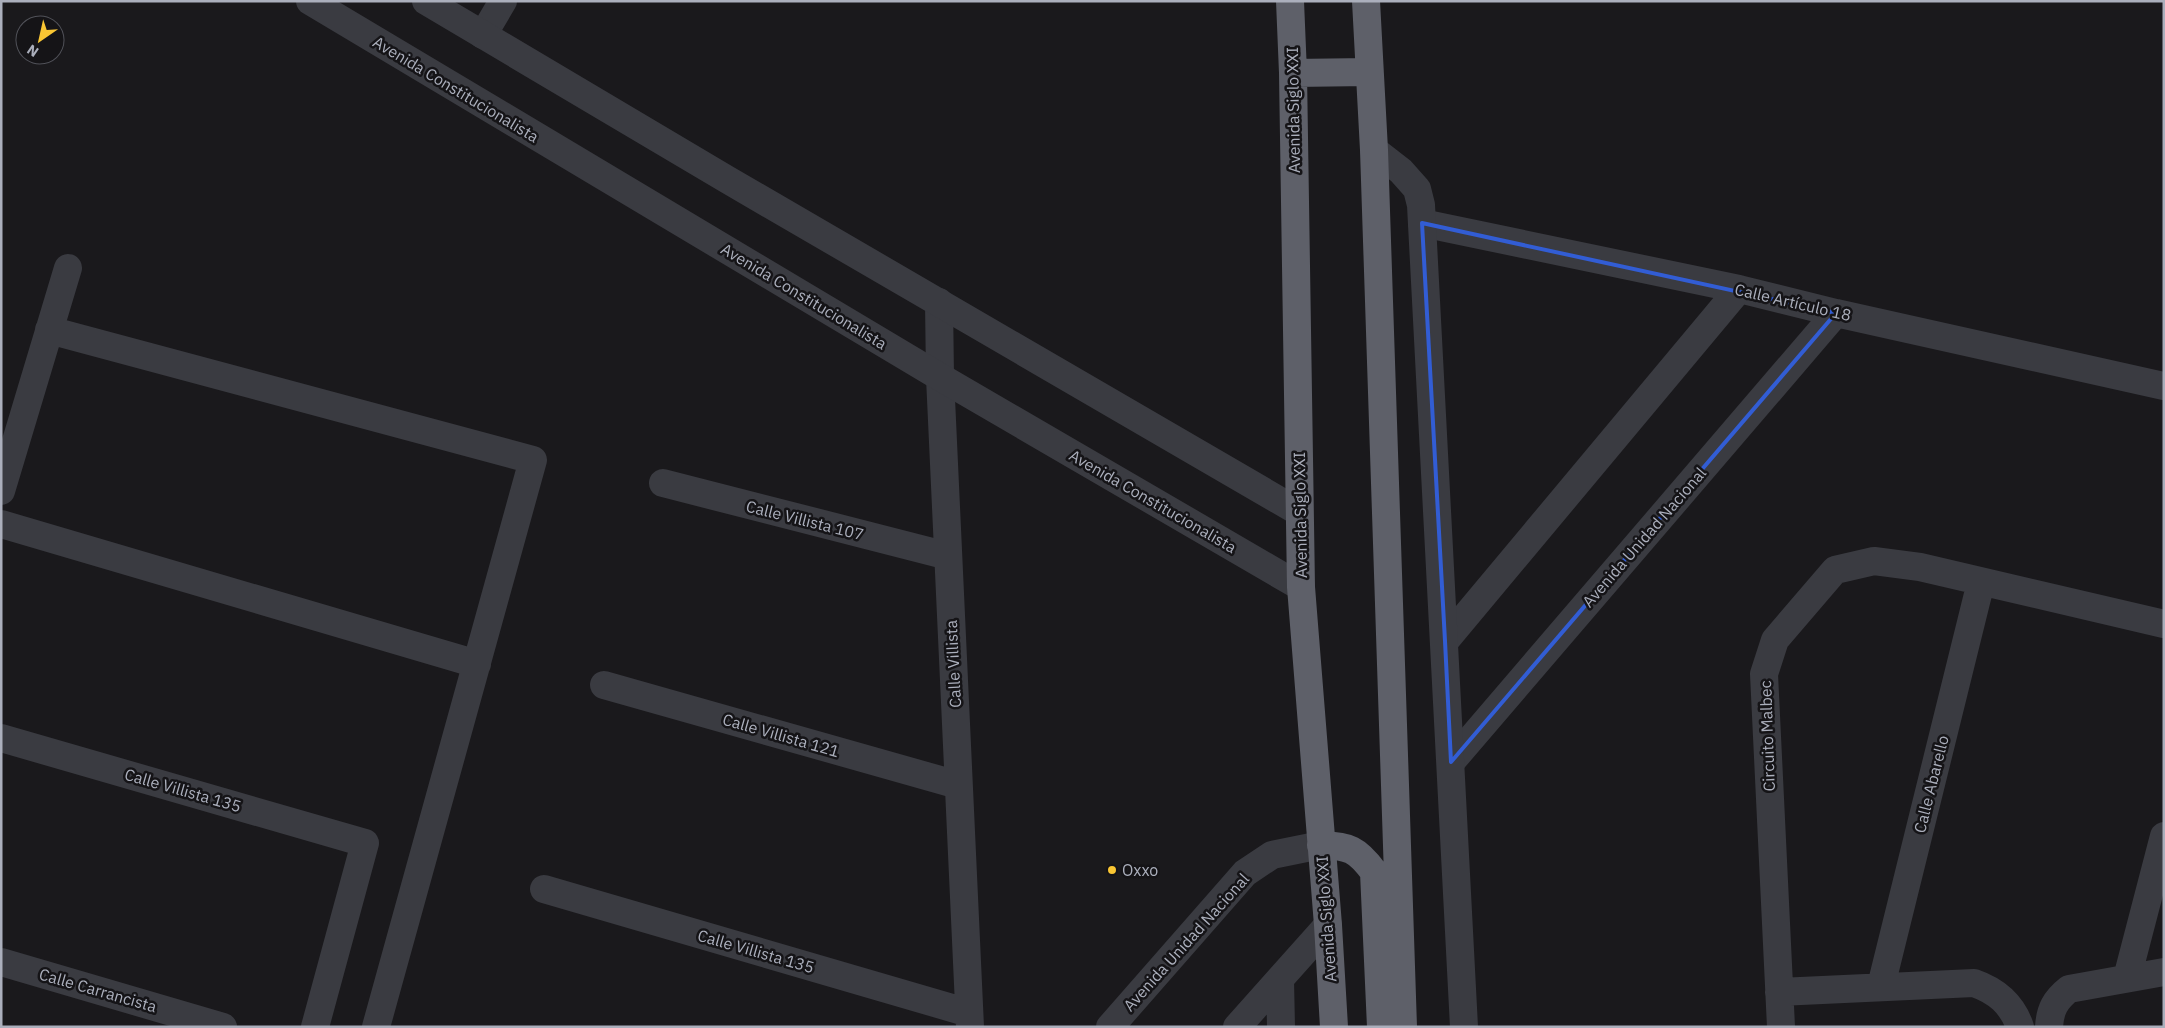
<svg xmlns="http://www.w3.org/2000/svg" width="2165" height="1028" viewBox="0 0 2165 1028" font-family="'IBM Plex Sans',sans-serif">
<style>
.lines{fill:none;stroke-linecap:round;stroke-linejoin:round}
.minor{stroke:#3a3b41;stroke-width:28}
.tertiary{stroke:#3a3b41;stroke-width:28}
.trunk{stroke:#5e6069;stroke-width:28}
.marked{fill:none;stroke:#325dd4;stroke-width:4;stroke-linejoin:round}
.poi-dot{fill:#fac633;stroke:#151417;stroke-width:2}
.labels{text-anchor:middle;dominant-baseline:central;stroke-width:5;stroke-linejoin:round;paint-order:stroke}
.street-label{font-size:16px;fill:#abafbc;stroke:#151417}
.poi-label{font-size:16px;fill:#abafbc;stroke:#151417;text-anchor:start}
</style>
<rect width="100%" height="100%" fill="#1a191c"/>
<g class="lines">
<path class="minor" d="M483 35 503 1
M1422 223 1739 289 1836 313 2164 386
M939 302 940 377 970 1027
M49 330 533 460 376 1027
M663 483 948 556
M1 491 68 268
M1 524 477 664
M1445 641 1739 289
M604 685 958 785
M1 738 365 843 315 1027
M1451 762 1836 313
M544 889 969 1013
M1 962 223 1027
M2127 978 2164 836
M1881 986 1981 582
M1779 992 1974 983C1997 991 2012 1004 2020 1027
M1781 1027 1764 674 1775 640 1835 570 1874 561 1920 567 2164 624
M2049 1027C2050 1010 2055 1000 2069 989L2164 972"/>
<path class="tertiary" d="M310 1 940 377 1301 587
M426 1 728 180 1299 512
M1374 150 1401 171 1417 189 1421 205 1464 1027
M1280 980 1281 1027
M1110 1027 1245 873 1272 855 1321 845
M1237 1027 1328 925"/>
<path class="trunk" d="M1290 1 1293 73 1301 587 1328 925 1334 1027
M1366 1 1374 150 1403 1027
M1293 73 1368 72
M1321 845C1349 846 1357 849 1374 872L1381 1027"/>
</g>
<path class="marked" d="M1422 223 1836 313 1451 762 1445 641Z"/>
<circle class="poi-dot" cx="1112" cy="870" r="5"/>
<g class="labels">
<g class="street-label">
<text transform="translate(456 89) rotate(31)">Avenida Constitucionalista</text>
<text transform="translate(1293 110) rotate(-91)">Avenida Siglo XXI</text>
<text transform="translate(804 296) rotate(31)">Avenida Constitucionalista</text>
<text transform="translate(1793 302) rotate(13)">Calle Artículo 18</text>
<text transform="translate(1153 501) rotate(30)">Avenida Constitucionalista</text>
<text transform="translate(1300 515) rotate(-91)">Avenida Siglo XXI</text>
<text transform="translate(805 520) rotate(14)">Calle Villista 107</text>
<text transform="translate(1644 537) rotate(-49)">Avenida Unidad Nacional</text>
<text transform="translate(953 664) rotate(-93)">Calle Villista</text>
<text transform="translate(781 735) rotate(16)">Calle Villista 121</text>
<text transform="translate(1767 736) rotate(-92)">Circuito Malbec</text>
<text transform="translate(1931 784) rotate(-76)">Calle Abarello</text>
<text transform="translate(183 790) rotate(16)">Calle Villista 135</text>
<text transform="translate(1326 919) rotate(-94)">Avenida Siglo XXI</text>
<text transform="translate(1186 942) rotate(-48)">Avenida Unidad Nacional</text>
<text transform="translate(756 951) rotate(16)">Calle Villista 135</text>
<text transform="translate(98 990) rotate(16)">Calle Carrancista</text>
</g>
<g class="poi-label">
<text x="1122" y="870">Oxxo</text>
</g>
</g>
<rect width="2165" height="1028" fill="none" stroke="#abafbc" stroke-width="5"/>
<g transform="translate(40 40) rotate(214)"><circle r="24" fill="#151417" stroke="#515259"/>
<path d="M0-4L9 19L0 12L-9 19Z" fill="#fac633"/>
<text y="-8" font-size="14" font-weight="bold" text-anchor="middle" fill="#abafbc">N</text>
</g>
</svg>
